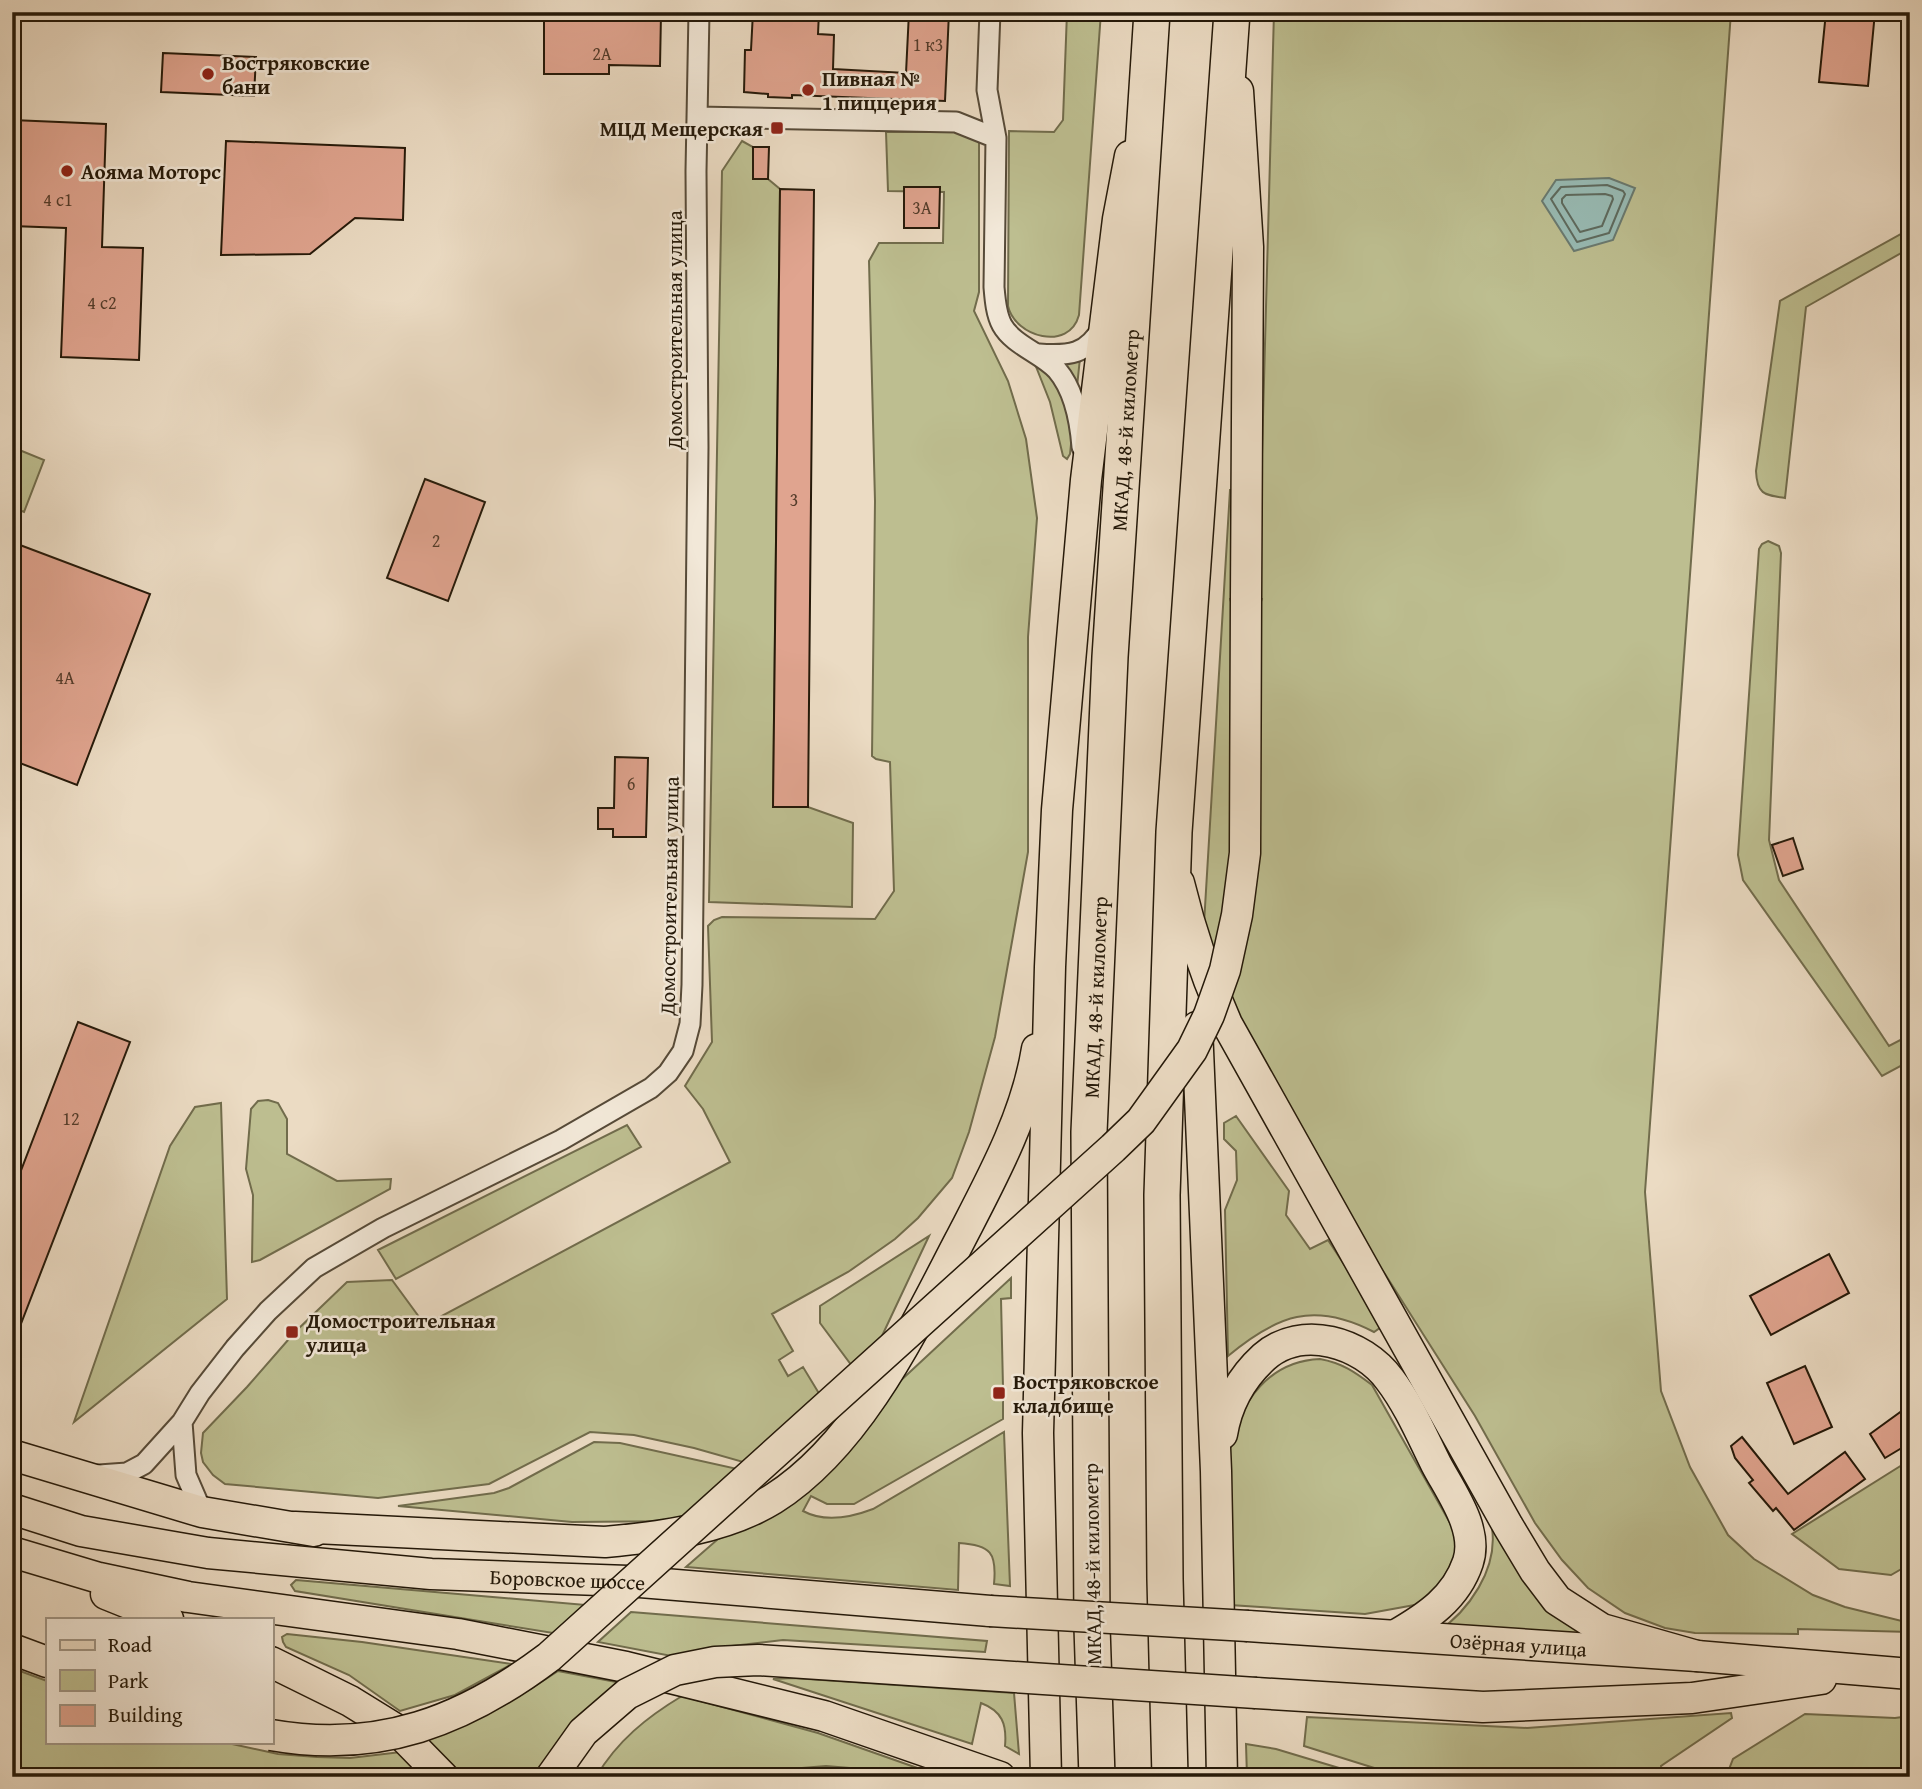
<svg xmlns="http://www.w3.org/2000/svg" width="1922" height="1789" viewBox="0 0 1922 1789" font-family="'Gentium Book Plus',serif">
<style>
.green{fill:#bdbe90;stroke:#716c4c;stroke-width:2}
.water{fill:#98bbb4;stroke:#6a7a70;stroke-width:2}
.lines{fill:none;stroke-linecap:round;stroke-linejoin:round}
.shore{stroke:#5e6a5e;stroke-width:2}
.building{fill:#e0a48f;stroke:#251909;stroke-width:2}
.street-casing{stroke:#564a38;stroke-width:23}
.primary-casing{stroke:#251909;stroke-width:33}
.highway-casing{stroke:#251909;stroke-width:38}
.street{stroke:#f2e8d8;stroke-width:19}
.primary{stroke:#ebdbc3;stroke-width:30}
.highway{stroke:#ebdbc3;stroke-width:35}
.primary-bridge-casing{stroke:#251909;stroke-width:33;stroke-linecap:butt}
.primary-bridge{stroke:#ebdbc3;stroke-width:30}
.poi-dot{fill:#8f2418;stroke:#f2e8d8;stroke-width:2.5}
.labels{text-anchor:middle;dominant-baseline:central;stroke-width:5;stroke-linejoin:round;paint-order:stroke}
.number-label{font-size:18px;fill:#543c2a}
.poi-label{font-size:21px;font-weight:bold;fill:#251909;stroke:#f2e8d8;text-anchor:start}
.street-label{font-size:21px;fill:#251909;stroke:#f2e8d8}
</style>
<rect width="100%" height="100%" fill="#ebdbc3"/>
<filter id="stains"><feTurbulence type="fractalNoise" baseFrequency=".00286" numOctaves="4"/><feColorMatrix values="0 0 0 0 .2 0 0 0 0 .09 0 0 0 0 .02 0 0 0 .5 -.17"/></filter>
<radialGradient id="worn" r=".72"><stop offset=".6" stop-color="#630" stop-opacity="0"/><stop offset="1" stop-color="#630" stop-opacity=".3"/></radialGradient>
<path class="green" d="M1067 12H1101L1079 315C1069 352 1015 337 1008 306L1009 131 1054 132 1063 120Z
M1274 12H1731L1645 1192 1661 1391 1690 1467 1728 1535 1754 1559 1813 1595 1845 1607 1910 1623V1632L1798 1629V1634L1695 1633 1665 1628 1625 1613 1588 1588 1562 1560 1535 1523 1475 1416 1385 1274 1251 1092 1204 924 1230 490 1261 491Z
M886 132H979V292L974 311 1008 381 1026 439 1037 518 1028 637V852L995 1037 969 1132 952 1178 918 1218 895 1239 848 1272 772 1314 793 1351 779 1360 788 1376 803 1367 823 1400 750 1464 694 1448 634 1435 590 1432 489 1484 378 1498 225 1484 213 1475 203 1462 201 1453 203 1433 247 1387 295 1332 347 1282 392 1280 425 1325 730 1162 703 1109 685 1086 712 1042 708 926 714 920 722 917 875 919 894 891 890 762 876 759 872 756 875 501 869 261 879 243H943L944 192 888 191Z
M742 141 753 147V179H768L780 189 773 807H808L853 823 852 907 709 902 722 171Z
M1910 229V248L1806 307 1785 498C1765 495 1757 495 1756 471L1780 301Z
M1080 358 1070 454 1067 459 1063 456 1050 402 1033 359Z
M12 447 44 460 24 512 12 507Z
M1768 541 1779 546 1781 553 1769 840 1779 880 1889 1046 1910 1035V1061L1882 1076 1743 880 1738 855 1759 549 1762 544Z
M268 1100 278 1103 287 1119V1154L337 1181 391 1179 390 1189 260 1260 252 1262 253 1195 246 1169 251 1109 258 1101Z
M221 1103 227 1299 74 1422 170 1146 195 1107Z
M1236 1116 1289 1191 1286 1215 1310 1249 1328 1240 1384 1325 1374 1332C1314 1301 1277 1315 1228 1356L1225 1210 1237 1180 1236 1151 1224 1139V1123Z
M627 1125 641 1147 396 1279 378 1250Z
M929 1236 873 1355 855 1370 820 1323V1306Z
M1011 1278V1298L1001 1299 1003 1387 994 1388 995 1400H1003V1419L854 1504H827L811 1496 803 1511C825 1523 852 1517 873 1509L1004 1432 1010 1586 994 1584C997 1553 991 1545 959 1543L958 1590 686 1567 718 1539 757 1521 869 1410Z
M1320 1359C1342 1363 1355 1372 1372 1385L1454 1530 1457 1543 1456 1554 1441 1583 1420 1604 1365 1614 1230 1605C1230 1571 1229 1537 1229 1503 1229 1481 1226 1455 1233 1434 1248 1392 1274 1361 1320 1359Z
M594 1442 620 1443 742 1470 685 1521 572 1522 398 1506 494 1493 509 1488Z
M1910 1460V1564L1891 1575 1839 1569 1792 1534Z
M1502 1524 1604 1640 1436 1633C1469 1611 1498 1569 1492 1528Z
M296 1580 586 1605 553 1633 295 1591 291 1585Z
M631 1612 987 1641 985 1652 783 1640 706 1649 682 1658 598 1642Z
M287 1634 362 1642 512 1664 455 1695 400 1711 349 1675 286 1647 283 1642 282 1637Z
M12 1668 47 1681V1742H223L278 1754 317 1757 350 1758 401 1752 425 1777H12Z
M558 1671 632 1685 551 1777H465L427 1739C475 1722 516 1700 558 1671Z
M793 1678 1014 1693 1019 1754 1005 1746C1007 1724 1002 1711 981 1703L972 1744 773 1679Z
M682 1696 818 1733 943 1777H897L862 1769 826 1766 802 1768 777 1777H596C617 1741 647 1717 682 1696Z
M1731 1713 1732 1718 1661 1766 1663 1777H1403L1304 1746 1307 1717 1527 1728Z
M1805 1714 1895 1718 1910 1716V1777H1726L1733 1759Z
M1246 1744 1276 1749 1369 1777H1247Z"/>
<path class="water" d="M1609 178 1635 188 1613 240 1574 251 1542 201 1556 180Z"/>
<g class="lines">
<path class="shore" d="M1607 185 1623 191 1625 194 1609 233 1577 242 1551 199 1561 187Z
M1605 194 1612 196 1613 199 1602 226 1580 232 1562 203V199L1566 195Z"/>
</g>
<path class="building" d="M544 12 661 14 660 66 609 65V74H544Z
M753 12H819L818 34 834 35 833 69 906 73 909 12H949L945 101 792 95V98L768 97V94L744 92 745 50H751Z
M1826 12H1875L1868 86 1819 82Z
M163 53 256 57 254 96 161 92Z
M12 120 106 124 102 247 143 248 139 360 61 357 66 228 12 226Z
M226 141 405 148 403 220 355 218 310 254 221 255Z
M753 147H769L768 179H753Z
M904 187H940L939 228H904Z
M780 189 814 190 808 807H773Z
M425 479 485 502 448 601 387 578Z
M12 542 150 594 77 785 12 760Z
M615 757 648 758 646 837H613V829H598V808H614Z
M1793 838 1803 869 1783 876 1772 845Z
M78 1022 130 1042 12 1347V1194Z
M1829 1254 1849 1293 1771 1335 1750 1296Z
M1805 1366 1832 1427 1794 1444 1767 1383Z
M1910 1405V1443L1885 1458 1870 1434Z
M1742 1437 1788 1494 1845 1452 1865 1479 1794 1530 1776 1508 1773 1511 1749 1483 1753 1480 1735 1458 1731 1446Z"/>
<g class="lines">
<g class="street-casing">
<path id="street" d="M990 12 987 90 996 138 994 287C995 299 996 314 1002 325 1013 345 1041 353 1057 370 1074 390 1080 421 1082 447
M697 117 956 122 996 138
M1039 354C1069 356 1087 355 1103 326
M99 1475 127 1473 144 1464 182 1422
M202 1512 186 1475 182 1422 200 1393 235 1348 268 1311 314 1268 383 1228 561 1140 651 1088 668 1073 683 1051 690 1024 692 985 698 447 696 171 699 12"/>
</g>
<g class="primary-casing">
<g id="primary">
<path d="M1238 91 1248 247 1246 598"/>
<path d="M1179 883C1191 933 1206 977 1227 1024L1508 1526 1535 1571 1557 1600 1602 1629 1697 1656"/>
<path d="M1197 1027 1216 1471 1222 1777"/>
<path d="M1222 1434C1227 1404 1241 1378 1264 1357 1302 1324 1362 1342 1390 1380 1409 1405 1422 1436 1436 1464 1450 1491 1479 1529 1468 1562 1456 1598 1427 1617 1396 1635"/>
<path d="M12 1455 202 1512 314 1531"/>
<path id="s1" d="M12 1509 81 1531 208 1553 431 1574 628 1581 990 1611"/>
<path d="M295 1527 605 1542C661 1537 724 1529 773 1499 860 1444 914 1328 960 1240 991 1180 1026 1117 1037 1049"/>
<path d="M12 1552 99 1578 188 1597 458 1634 626 1667 824 1716 1000 1777"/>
<path d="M106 1594 168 1619"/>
<path id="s2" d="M1248 1626 1697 1656 1910 1674"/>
<path d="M12 1649 47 1662"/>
<path d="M271 1662 350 1701 397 1730 443 1777"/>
<path d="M1256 1693 1483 1707 1692 1698 1821 1679"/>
<path d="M1046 1777 1038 1433 1050 967 1057 810 1086 480 1118 219 1130 156"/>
</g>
</g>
<g class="highway-casing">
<g id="highway">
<path id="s3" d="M1097 1777 1092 1627 1089 1132 1110 657 1152 12"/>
<path d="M1170 1777 1165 1579 1162 1195 1174 832 1232 12"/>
</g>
</g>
<use href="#street" class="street"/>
<use href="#primary" class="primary"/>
<use href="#highway" class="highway"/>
<g class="primary-bridge-casing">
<path id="primary-bridge" d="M990 1611 1248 1626
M271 1735C379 1754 464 1721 549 1657L1113 1148 1141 1121 1192 1050 1209 1015 1225 970 1237 915 1245 853 1246 598
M551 1777 583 1732 627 1694 675 1670 715 1662 758 1660 1256 1693"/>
</g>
<use href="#primary-bridge" class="primary-bridge"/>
</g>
<g class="poi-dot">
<circle cx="208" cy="74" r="7"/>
<circle cx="808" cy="90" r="7"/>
<rect x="770" y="121" width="14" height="14" rx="3.5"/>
<circle cx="67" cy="171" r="7"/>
<rect x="285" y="1325" width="14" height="14" rx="3.5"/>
<rect x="992" y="1386" width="14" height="14" rx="3.5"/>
</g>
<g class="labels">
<g class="number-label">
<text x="928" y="44">1 к3</text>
<text x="602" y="53">2А</text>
<text x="58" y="199">4 с1</text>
<text x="922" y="207">3А</text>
<text x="102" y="302">4 с2</text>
<text x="794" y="499">3</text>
<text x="436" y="540">2</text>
<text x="65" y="677">4А</text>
<text x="631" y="783">6</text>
<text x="71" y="1118">12</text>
</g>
<g class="poi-label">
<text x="222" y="62">Востряковские<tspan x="222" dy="24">бани</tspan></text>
<text x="822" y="78">Пивная №<tspan x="822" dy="24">1 пиццерия</tspan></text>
<text x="763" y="128" text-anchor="end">МЦД Мещерская</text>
<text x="81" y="171">Аояма Моторс</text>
<text x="306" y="1320">Домостроительная<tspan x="306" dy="24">улица</tspan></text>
<text x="1013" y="1381">Востряковское<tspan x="1013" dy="24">кладбище</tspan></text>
</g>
<g class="street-label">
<text transform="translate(674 330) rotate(-90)">Домостроительная улица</text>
<text stroke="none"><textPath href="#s3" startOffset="1348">МКАД, 48-й километр</textPath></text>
<text transform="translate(669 896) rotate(-89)">Домостроительная улица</text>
<text stroke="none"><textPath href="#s3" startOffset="780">МКАД, 48-й километр</textPath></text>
<text transform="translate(1092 1564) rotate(-91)">МКАД, 48-й километр</text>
<text stroke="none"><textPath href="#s1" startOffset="562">Боровское шоссе</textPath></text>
<text stroke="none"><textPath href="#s2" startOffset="271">Озёрная улица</textPath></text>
</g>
</g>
<rect width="1922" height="1789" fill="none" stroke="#ebdbc3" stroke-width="42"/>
<rect x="14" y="14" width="1894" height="1761" fill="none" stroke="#251909" stroke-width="3.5"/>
<rect x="21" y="21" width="1880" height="1747" fill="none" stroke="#251909" stroke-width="2"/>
<rect x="46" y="1618" width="228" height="126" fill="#f2e8d8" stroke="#a09585" stroke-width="2"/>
<rect x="60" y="1640" width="35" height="10" fill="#ebdbc3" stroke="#a09585" stroke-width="2"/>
<text x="108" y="1652" font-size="21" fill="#251909">Road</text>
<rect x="60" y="1670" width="35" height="21" fill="#bdbe90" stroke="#a09585" stroke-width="2"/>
<text x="108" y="1688" font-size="21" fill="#251909">Park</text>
<rect x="60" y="1705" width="35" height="21" fill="#e0a48f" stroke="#a09585" stroke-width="2"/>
<text x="108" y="1722" font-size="21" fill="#251909">Building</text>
<rect width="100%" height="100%" filter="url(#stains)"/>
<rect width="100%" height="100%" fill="url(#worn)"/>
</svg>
